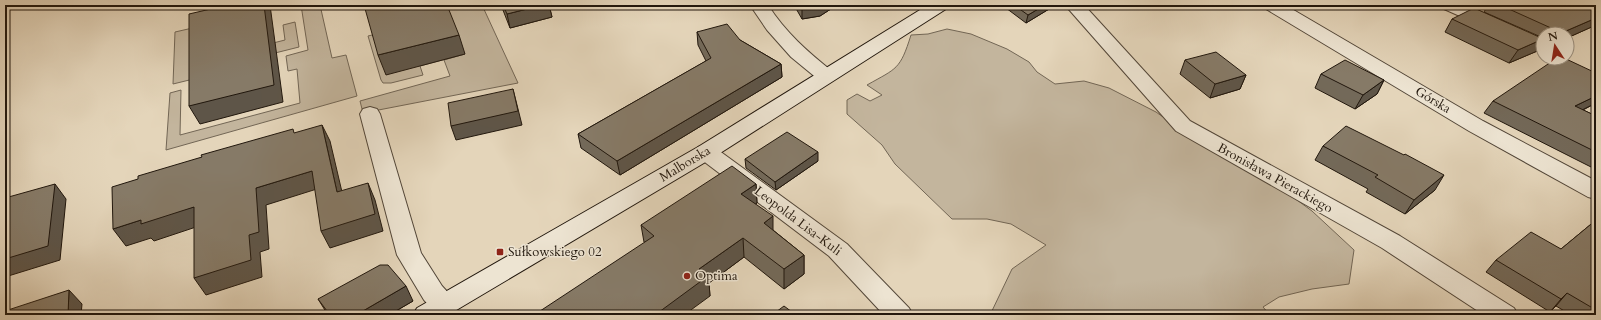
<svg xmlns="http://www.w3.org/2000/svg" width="1601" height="320" viewBox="0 0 1601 320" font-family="Cardo,serif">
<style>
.green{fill:#c3b59d;stroke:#726655}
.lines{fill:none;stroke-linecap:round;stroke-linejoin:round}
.street-casing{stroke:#524638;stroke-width:2}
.secondary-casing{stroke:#21170d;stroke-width:2}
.street{fill:#ede4d2;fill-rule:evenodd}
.secondary{fill:#ede4d2;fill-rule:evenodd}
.wall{fill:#736959;stroke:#21170d}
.shaded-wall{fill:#5e5548;stroke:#21170d}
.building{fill:#867a67;stroke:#21170d}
.poi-dot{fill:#8f2418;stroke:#ede4d2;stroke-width:1.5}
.labels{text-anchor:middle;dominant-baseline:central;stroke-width:3;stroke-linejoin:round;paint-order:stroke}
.street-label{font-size:13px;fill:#21170d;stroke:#ede4d2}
.poi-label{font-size:13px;fill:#21170d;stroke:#ede4d2;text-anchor:start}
</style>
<rect width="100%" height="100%" fill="#e4d5ba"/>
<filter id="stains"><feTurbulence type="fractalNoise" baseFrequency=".005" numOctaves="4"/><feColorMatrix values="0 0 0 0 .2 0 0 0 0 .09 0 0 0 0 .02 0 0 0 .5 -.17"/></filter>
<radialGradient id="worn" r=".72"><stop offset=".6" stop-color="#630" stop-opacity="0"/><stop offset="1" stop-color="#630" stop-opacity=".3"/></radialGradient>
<path class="green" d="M301 5H320L332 58 346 55 357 96 166 150 170 93 181 90 180 135 300 103 297 69 288 71 286 56 308 50Z
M427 5H482L518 83 363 113 360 101 450 76 444 60 465 54 420 66 423 75 391 83H383L381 80 368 36 421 23Z
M267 11 194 63 285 40 283 25 295 22 299 47 275 53V59L173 84 175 32Z
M947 29 971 34 1007 49 1029 62 1037 72 1055 84 1084 81 1109 88 1156 112 1193 138 1282 189 1312 211 1354 250 1349 284 1312 289 1279 297 1263 307 1270 315H990L1012 269 1046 245 1011 224 987 219H952L895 164 882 145 847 114V100L857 94 870 101 882 95 867 85C897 68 900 70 911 35L928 34Z"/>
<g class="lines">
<g class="street-casing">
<path id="street" d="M750 5H768C785 32 808 52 833 72L836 76 833 80 826 82 819 80 791 57 767 30Z
M1065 5H1084L1190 121 1400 236 1514 308 1518 315H1484L1382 248 1176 131Z
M1263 5H1285L1483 121 1596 181V199L1588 197 1469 131 1266 9Z
M1441 5H1465L1499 20 1502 24 1499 28 1493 29 1487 28 1444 9Z
M370 107 377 109 380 114 421 253 442 286 453 298 457 305 453 312 445 315 435 312 424 300 397 255 360 114 363 109Z
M706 145 714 147 847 244 909 308 913 315H884L829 256 698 157 695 152 698 147Z"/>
</g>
<g class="secondary-casing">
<path id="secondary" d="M928 5H949L946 9 714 157 448 315H413L417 308 698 147Z"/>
</g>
<use href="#street" class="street"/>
<use href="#secondary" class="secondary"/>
</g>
<path class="wall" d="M501 5H549L552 17 510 28Z
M794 5H837L820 16 802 19Z
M1002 5H1055L1054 6 1026 23Z
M1488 5H1596V25L1567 38V34H1543V48L1542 49 1509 63 1445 32 1452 19 1541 37 1484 12Z
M697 32 740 40 781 64 782 77 620 175 581 148 578 134 706 61 698 45Z
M1185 60 1246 75 1240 89 1210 98 1180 74Z
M1596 73V103L1583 110 1596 116V162L1591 167 1484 113 1493 101Z
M1321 74 1384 80 1377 94 1355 109 1315 88Z
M1323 146 1435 190 1405 214 1366 192 1368 189 1315 160Z
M745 159 818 161 776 190 746 168Z
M756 184 757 203 755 204 773 230 804 255V274L784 289 744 257 709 283 710 296 644 242 641 225Z
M1596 220V315H1571L1556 306 1550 312 1486 272 1496 260 1561 249Z
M318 299 413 301 389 315H328Z"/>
<path class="shaded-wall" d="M264 5H270L283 102 200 124 189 106Z
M543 5H549L552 17 510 28 507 14Z
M802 5H837L820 16 802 19Z
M1045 5H1055L1054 6 1026 23 1028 15Z
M1596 18V25L1567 38V34H1559Z
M459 35 465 54 386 75 378 55Z
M1543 39V48L1542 49 1509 63 1518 50Z
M781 64 782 77 620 175 617 161Z
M1246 75 1240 89 1210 98 1215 84Z
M1384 80 1377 94 1355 109 1363 95Z
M513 89 522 125 456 140 451 126Z
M1596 96V103L1566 118 1575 106Z
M322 125 330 141 346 209 337 192Z
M818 152V161L776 190 775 182Z
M1596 160V162L1591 167Z
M312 171 320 188 266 205 269 249 260 252 262 277 206 295 194 278 249 235 256 188Z
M1444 175 1435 190 1405 214 1414 200Z
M368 183 375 200 383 231 330 248 321 231Z
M55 184 66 199 60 260 5 277V259Z
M756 184 757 203 742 213 741 194Z
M194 207 205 224 154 241 151 238 126 246 113 229 141 220Z
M773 216V236L764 223Z
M743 238 744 257 709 283 710 296 684 315H655L699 269Z
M804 255V274L784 289V269Z
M406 286 413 301 389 315H356Z
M69 290 82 304 81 315H68Z
M1567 293 1556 306 1550 312 1561 299Z"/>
<path class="building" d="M228 5H264L274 85 189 106V14Z
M364 5H447L459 35 378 55Z
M503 5H543L507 14Z
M1014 5H1045L1028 15Z
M1500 5H1596V18L1559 34H1551V28Z
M1474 8 1537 36 1543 38V39L1518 50 1452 19Z
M727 24 740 40 781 64 617 161 578 134 711 58 697 32Z
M1216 52 1246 75 1215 84 1185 60Z
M1557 58H1564L1596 73V96L1575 106 1596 116V152L1493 101Z
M1345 60 1384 80 1363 95 1321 74Z
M513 89 518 111 451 126 448 103Z
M322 125 337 192 368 183 375 214 321 231 312 171 256 188 259 232 249 235 251 260 194 278V207L141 224V220L113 229 112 187 138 179V176L202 157 201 155 293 129 294 133Z
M1346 126 1404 155 1405 154 1444 175 1414 200 1375 177 1378 175 1323 146Z
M787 132 818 152 775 182 745 159Z
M732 166 756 184 741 194 773 216 764 223 804 255 784 269 743 238 699 269 708 276 655 315H534L654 236 641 225Z
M55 184 48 246 5 259V198Z
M1596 220V310L1567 293 1561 299 1496 260 1531 232 1561 249Z
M380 265H388L406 286 356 315H353L351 313 348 315H330L318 299Z
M69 290 68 315H7L8 310Z
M784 306 796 315H772Z"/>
<g class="poi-dot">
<rect x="496" y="248" width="8" height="8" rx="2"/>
<circle cx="687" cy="276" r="4"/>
</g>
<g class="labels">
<g class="street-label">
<text transform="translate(1433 100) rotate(31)">Górska</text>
<text transform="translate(685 164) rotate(-31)">Malborska</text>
<text transform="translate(1275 178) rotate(29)">Bronisława Pierackiego</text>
<text transform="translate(798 221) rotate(37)">Leopolda Lisa-Kuli</text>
</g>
<g class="poi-label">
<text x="508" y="252">Sułkowskiego 02</text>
<text x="695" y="276">Optima</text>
</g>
</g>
<rect width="1601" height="320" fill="none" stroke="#e4d5ba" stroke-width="20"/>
<rect x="6" y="6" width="1589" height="308" fill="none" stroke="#21170d" stroke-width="2"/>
<rect x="10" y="10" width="1581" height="300" fill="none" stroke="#21170d"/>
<g transform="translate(1555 46) rotate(348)"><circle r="19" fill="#ede4d2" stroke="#9b9283"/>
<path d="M0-3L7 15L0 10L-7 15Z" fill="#8f2418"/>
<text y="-6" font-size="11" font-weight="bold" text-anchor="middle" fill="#21170d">N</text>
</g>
<rect width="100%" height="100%" filter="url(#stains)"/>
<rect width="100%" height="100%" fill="url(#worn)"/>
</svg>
